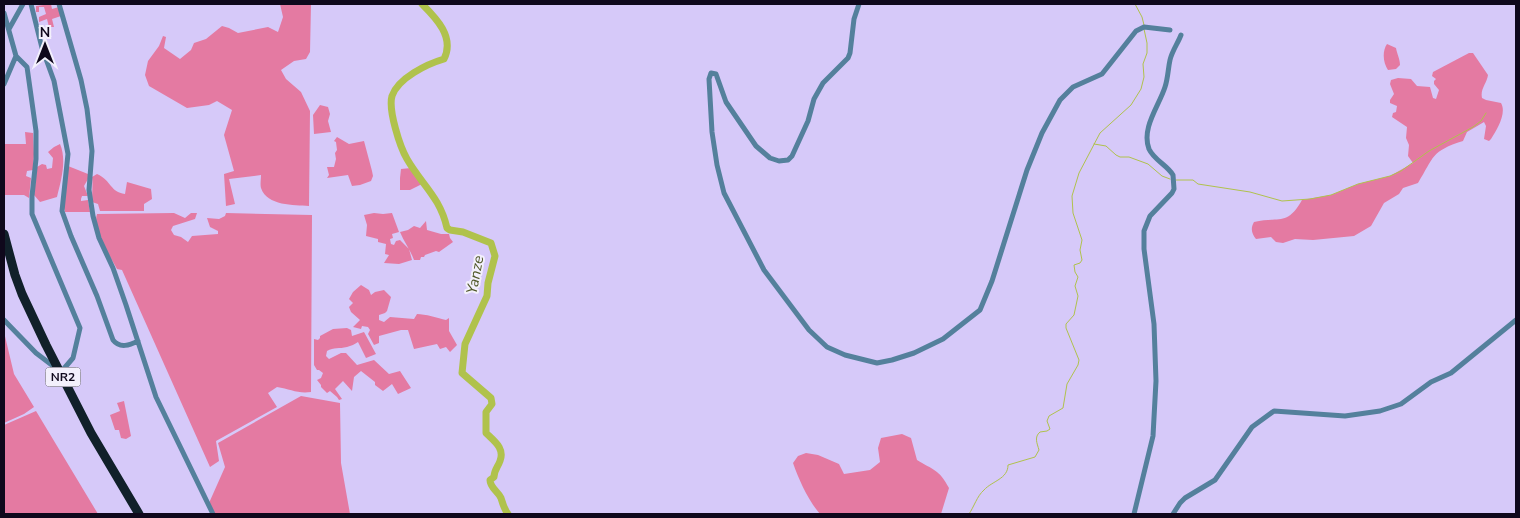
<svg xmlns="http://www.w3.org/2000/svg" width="1520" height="518" viewBox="0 0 1520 518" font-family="'Nunito Sans',sans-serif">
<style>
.green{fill:#e47aa2}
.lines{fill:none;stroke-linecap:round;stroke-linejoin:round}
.stream{stroke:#b0c24c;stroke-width:1}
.river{stroke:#b0c24c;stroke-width:7}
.street{stroke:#54809c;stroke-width:5}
.highway{stroke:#11202a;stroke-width:9}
.labels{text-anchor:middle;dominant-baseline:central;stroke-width:4;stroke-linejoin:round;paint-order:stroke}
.shield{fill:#f3f0fc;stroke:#534e5f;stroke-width:1}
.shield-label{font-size:12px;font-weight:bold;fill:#0f081c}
.water-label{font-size:15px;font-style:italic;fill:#505829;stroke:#f3f0fc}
</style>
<rect width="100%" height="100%" fill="#d6c9f9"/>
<path class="green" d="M51 4 52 9 59 7 61 16 52 19 54 27H49L47 19 39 22V17L46 14 44 7H39V12H36V6Z
M280 4H311L310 52 306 59 294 61 281 70 286 79 301 92 310 111 309 206C294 205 267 206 261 188 260 185 261 179 261 175L229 179 235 204 226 206 224 174 234 171 224 135 232 110 217 101 209 105 187 108 149 86 145 75 148 61 159 46 163 36 166 37 164 48 180 59 191 50 194 43 206 39 222 26 229 28 238 33 268 27 278 32 283 17Z
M1387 44 1396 48C1397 54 1400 59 1400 65L1396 69 1388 70C1383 63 1382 51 1387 44Z
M1469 53H1473L1488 75C1487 83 1480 89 1482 98L1486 100 1501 103C1507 113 1497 130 1491 139L1489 141 1484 139 1486 126 1484 122 1467 132 1463 141C1431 151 1434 157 1418 183L1403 188 1399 194 1384 203 1371 226 1354 236 1313 240 1295 239 1283 243 1276 242 1271 237 1256 239C1252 234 1250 229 1254 222 1278 216 1287 227 1302 200L1331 195 1358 184 1390 176 1413 163 1408 156 1409 145 1406 138 1407 127 1392 117 1393 113 1396 112 1397 106 1390 103V100L1394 94 1390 84 1391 80 1398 78 1411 79 1417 86 1430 87 1433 98 1436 99 1439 90 1434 84V81L1436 79 1432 76 1433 72Z
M320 105 328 107 330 114 328 121 331 132 314 134 313 115Z
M25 132 33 133 34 154 33 170 27 171 26 176 31 178 29 198 24 195H4V144H26Z
M337 137 349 144 364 141 372 171 373 176 371 181 360 185 352 186 348 175 327 178 329 175 327 167H334L336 159 335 153 337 150 336 142 334 141Z
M60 144C67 160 61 181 57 197L40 202 34 195 37 167 42 164 46 165 47 169 52 168 53 158 48 152 54 147Z
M68 166 88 174V179L84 186 88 196H82L81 199V201L88 200 90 212H65L63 203Z
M411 168 424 183 410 190H400V178L401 169Z
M97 174C112 181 110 192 125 194L127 182 151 189 152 199 144 204V211H100L98 204 92 202C92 193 93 185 92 177Z
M174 213 185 218 191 213H197L195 219 173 226 171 230 174 235 181 237 188 242 192 236 218 234V231L210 227 207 218 219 219 225 216 226 213 312 215 311 392C298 394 290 389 277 387L268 393 277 407 216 441 219 461 210 467 122 270 117 269C110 256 92 228 97 214Z
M374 213 383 214 392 213 399 232 392 234 393 238 390 239 391 244 394 245 396 241 400 240 409 249 412 260 399 264 384 263 389 255 385 254 386 244 378 242V239L366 236 367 225 364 215Z
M426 221 427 230 441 234H449L450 238 453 242 439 252 436 251 425 255 424 257H421L420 260H414C410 249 404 242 400 232L408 230 414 226 420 228Z
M361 285 369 290 371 295 375 292 384 290 391 297 387 311 385 313 379 315V320L384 322 390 317 414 319 417 314C425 314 438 318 446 320L449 318V331L457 345 450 352 446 347 440 349 437 344 414 349 408 330H401L379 336V343L374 345 368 334 370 330 368 327 362 326 361 329 353 327 360 320 351 312 349 307 353 303 349 299 353 292Z
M347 328 351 330 352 336 364 332 376 354 366 358 358 342C355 344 351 346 347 347 339 349 334 347 327 351L326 356 329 359 341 353H346L357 365 374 360 389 374 400 371 411 388 398 394 392 384 383 391 375 385V382L361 371 354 377 352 391 343 381 335 389 342 399 339 400 337 397 330 391 327 393 321 387V385L317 380 321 378 323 373 319 370H317L314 365V339L318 340 320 338V336L333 329Z
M4 332 14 374 34 407 24 414 4 423Z
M301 396 340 403 341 463 350 514H215L209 503 225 467 218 443Z
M124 401 131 436 126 439 121 438 119 430H115L110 415 120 411 117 403Z
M36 411 98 514H4V425Z
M902 434 911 438 917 460C933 470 939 469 949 488L941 514H820C808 500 799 480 793 463L798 456 806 453 818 455 839 464 844 474 870 470 880 462 878 448 881 438Z"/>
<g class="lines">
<path class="stream" d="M1135 4 1142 17 1144 25
M1094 144 1106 146 1116 155 1120 157H1129L1148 164 1162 176 1170 179
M1176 180H1193L1198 184 1250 192 1282 201 1310 199 1331 195 1358 184 1390 176 1401 171 1429 151 1473 127 1481 121 1486 113
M969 514C974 507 977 496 984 490 992 481 1008 479 1008 465L1035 457 1039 450C1037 443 1034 437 1040 432L1047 431 1050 429 1047 421 1049 416 1063 408 1067 384 1078 365 1079 360 1066 328V324L1074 315 1078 296 1075 286 1078 277 1075 272 1074 265 1080 263 1082 260 1080 250 1082 240 1073 213 1072 196 1079 173 1100 133 1131 105 1141 89 1144 77 1143 64 1147 53V43L1144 29"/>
<path class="river" d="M422 4C436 18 455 37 444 59 427 64 398 78 392 96 388 110 400 147 407 159 422 185 440 197 447 228L450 230 463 232 491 243 495 256 488 283 487 296 465 344 462 373 491 398 492 404 486 412V433C494 441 505 448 500 461 498 467 494 470 494 477L490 480C490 488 498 491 501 498 503 505 504 509 508 514"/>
<path class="street" d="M31 4 42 48 54 81 68 154 62 211 71 236 97 296 113 340C120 349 130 345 138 341
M59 4 81 80 87 109 92 151 89 190 93 216 99 238 113 268 126 305 156 397 213 514
M859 4 854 19 850 53 848 58 823 83 814 99 808 121 792 156 788 160 779 161 770 158 756 146 726 102 716 74 711 73 709 79 712 132 717 165 724 193 764 270 809 330 827 347 845 355 877 363 892 360 914 353 943 339 980 310 992 281 1027 170 1042 133 1060 100 1073 87 1102 74 1136 31 1144 27 1170 30
M4 13 16 56 27 67 36 131V159L32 196V214L80 328 73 358 61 372 36 353 4 320
M9 29 23 4
M4 84 16 56
M1134 514 1153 436 1156 381 1154 324 1144 249V231L1150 216 1172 193 1174 189 1173 175C1167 165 1154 160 1149 149 1141 128 1159 106 1165 87 1168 78 1168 69 1170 60 1172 51 1178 43 1181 35
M1173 514 1180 503 1185 498 1215 480 1252 427 1274 411 1345 416 1380 411 1401 404 1431 382 1451 373 1516 320"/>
<path class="highway" d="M4 234 15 275 22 294 46 345 91 433 139 514"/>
</g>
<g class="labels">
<rect class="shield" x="45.5" y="367.5" width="35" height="19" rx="4"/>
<g class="shield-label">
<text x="63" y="377">NR2</text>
</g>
<g class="water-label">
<text transform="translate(475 275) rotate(-79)">Yanze</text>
</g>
</g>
<rect width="1520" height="518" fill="none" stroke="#0f081c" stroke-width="10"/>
<g transform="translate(45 45)" stroke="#f3f0fc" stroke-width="4" paint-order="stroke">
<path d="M0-4L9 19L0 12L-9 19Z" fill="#0f081c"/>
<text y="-8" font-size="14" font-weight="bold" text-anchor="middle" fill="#0f081c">N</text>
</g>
</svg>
